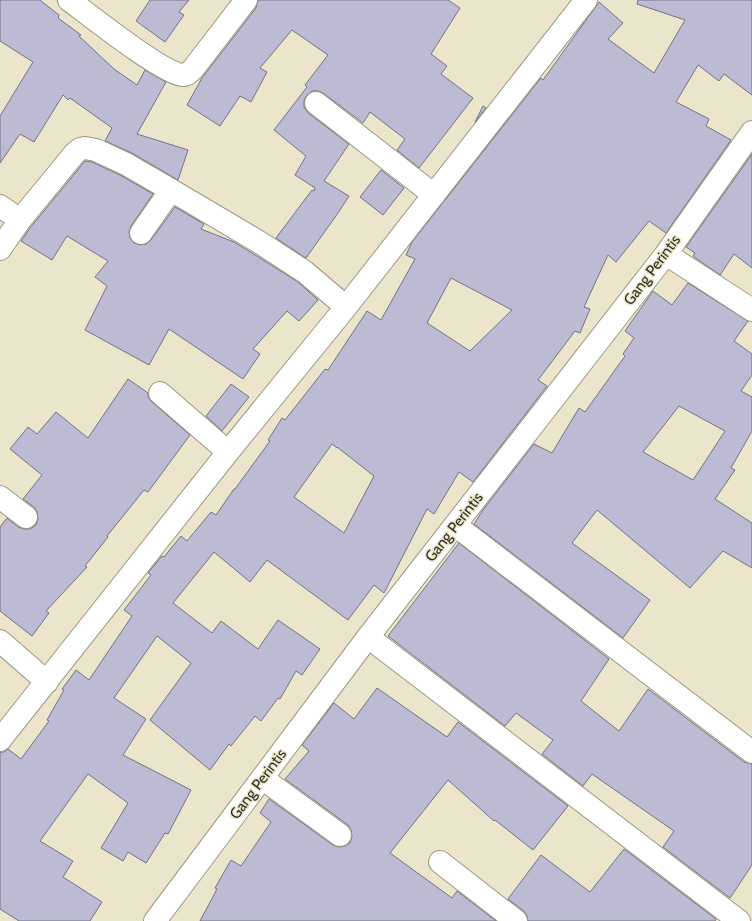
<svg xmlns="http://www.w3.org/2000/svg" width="752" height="921" viewBox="0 0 752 921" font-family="Cabin,sans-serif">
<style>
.building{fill:#bcbbd3;stroke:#737287;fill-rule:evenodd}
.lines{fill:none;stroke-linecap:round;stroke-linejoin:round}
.minor-casing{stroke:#9e9881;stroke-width:24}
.minor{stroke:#fff;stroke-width:22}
.labels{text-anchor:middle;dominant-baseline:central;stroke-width:3;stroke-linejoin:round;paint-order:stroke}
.street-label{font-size:15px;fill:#302e24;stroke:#ebe5cc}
</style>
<rect width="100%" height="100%" fill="#ebe5cc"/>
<path class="building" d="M0 0H40L59 15 58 18 81 35 79 36 114 69 137 85 145 70 166 82 137 134 188 150 178 180 132 153 105 141 112 128 70 98 68 100 63 95 34 142 20 134 0 163V116L33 62 0 41Z
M150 0H189L179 12 184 15 165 42 136 21Z
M258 0H448L460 8 431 54 447 66 441 74 473 98 419 168 397 150 405 139 370 112 363 123 323 93 318 91H312L306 96 304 101V107L308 113 349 144 324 181 349 196 338 213 306 258 276 238 312 190 314 191 315 188 295 175 306 156 274 130 307 87 305 85 328 55 292 30 260 68 267 72 251 102 240 96 220 126 187 105 202 78 256 8Z
M638 0H752V95L724 74 719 81 698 65 676 102 709 119 706 126 731 140 666 233 649 221 616 262 608 255 584 307 590 309 580 333 575 331 538 380 547 386 473 482 459 472 434 514 427 509 384 593 374 585 348 620 267 560 250 582 214 552 173 603 212 633 221 621 258 649 278 620 320 649 302 675 296 671 280 699 278 698 261 721 255 716 231 746 229 744 210 770 150 720 191 663 157 636 114 698 146 719 123 755 191 790 168 834 165 833 146 863 128 852 123 861 101 848 128 803 88 774 40 841 73 861 63 877 102 902 90 921H19L0 909V752H4L8 749 21 759 49 721 47 720 64 690 62 689 76 670 89 680 132 616 124 610 151 575 148 573 162 556 164 557 181 536 187 541 211 512 216 515 234 489H235L270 441 268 440 282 418 285 420 325 369 328 370 367 311 381 320 415 259 406 255 412 242 541 78 543 80 599 2 623 23 608 39 654 73 685 20 637 4ZM451 278 512 310 470 351 427 323ZM332 444 337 448V447L374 476 344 533 294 497Z
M483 106 486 108 475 122Z
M752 154V268L734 254 720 275 693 256 695 253 686 247Z
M85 161 92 162 120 175 153 194 131 226 129 232 130 238 134 243 140 245 146 244 151 240 175 207 204 224 201 229 234 242 252 253 298 282 318 300 299 321 287 311 253 349 260 354 243 379 169 329 149 365 85 330 107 286 95 277 108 261 67 236 52 260 21 241 30 228Z
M381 170 404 188 383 215 360 197Z
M688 283 748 321 734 341 752 354V375L741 391 752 397V431L731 468 735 470 715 499 752 523V568L723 551 690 588 597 510 572 543 650 600 623 638 474 524 483 510 534 444 552 453 579 408 585 412 625 356 623 354 634 338 625 331 653 291 672 305ZM679 406 725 431 693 480 643 452Z
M128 379 148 393V397L152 402 190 435 148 492 144 490 107 536 108 537 85 566 87 567 46 611 49 613 32 636 0 611V527L7 518 18 527 24 529H30L36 525 38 519 37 512 34 507 23 499 42 475 10 449 28 427 37 434 56 412 88 438Z
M231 384 249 397 222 431 206 416Z
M459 543 609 659 581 701 619 731 648 689 744 762 752 764V865L730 898 663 847 674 831 592 774 583 786 542 754 553 740 516 713 505 726 388 636Z
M377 688 447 737 458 722 568 806 533 850 495 820 494 821 448 780 390 853 452 898 457 891 496 921H200L217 889 215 888 231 860 241 866 271 822 260 813 269 799 333 845 339 847 345 846 350 843 352 836 351 830 348 825 285 779 309 751 302 745 334 703 354 719Z
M624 849 716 919 715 921H528L527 916 524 911 508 899 541 855 590 892Z"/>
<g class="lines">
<g class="minor-casing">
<path id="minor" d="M69 0C88 14 163 74 183 75 187 75 190 72 193 69L246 0
M316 103 434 195
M0 206 20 220
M141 233 171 190
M0 249 20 220 75 153 80 149 85 148 96 150 126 164 171 190 259 242 305 272 346 307
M666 254 752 310
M160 393 228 452
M0 497 26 517
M455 525 752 752
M368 637 739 921
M0 641 47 682
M0 740 228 452 346 307 586 0
M262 778 340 835
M440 862 516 921
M155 921 368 637 666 254 752 132"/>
</g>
<use href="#minor" class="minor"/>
</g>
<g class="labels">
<g class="street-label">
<text transform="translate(652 270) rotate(-53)">Gang Perintis</text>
<text transform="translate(454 527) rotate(-52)">Gang Perintis</text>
<text transform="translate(258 784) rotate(-53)">Gang Perintis</text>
</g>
</g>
</svg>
